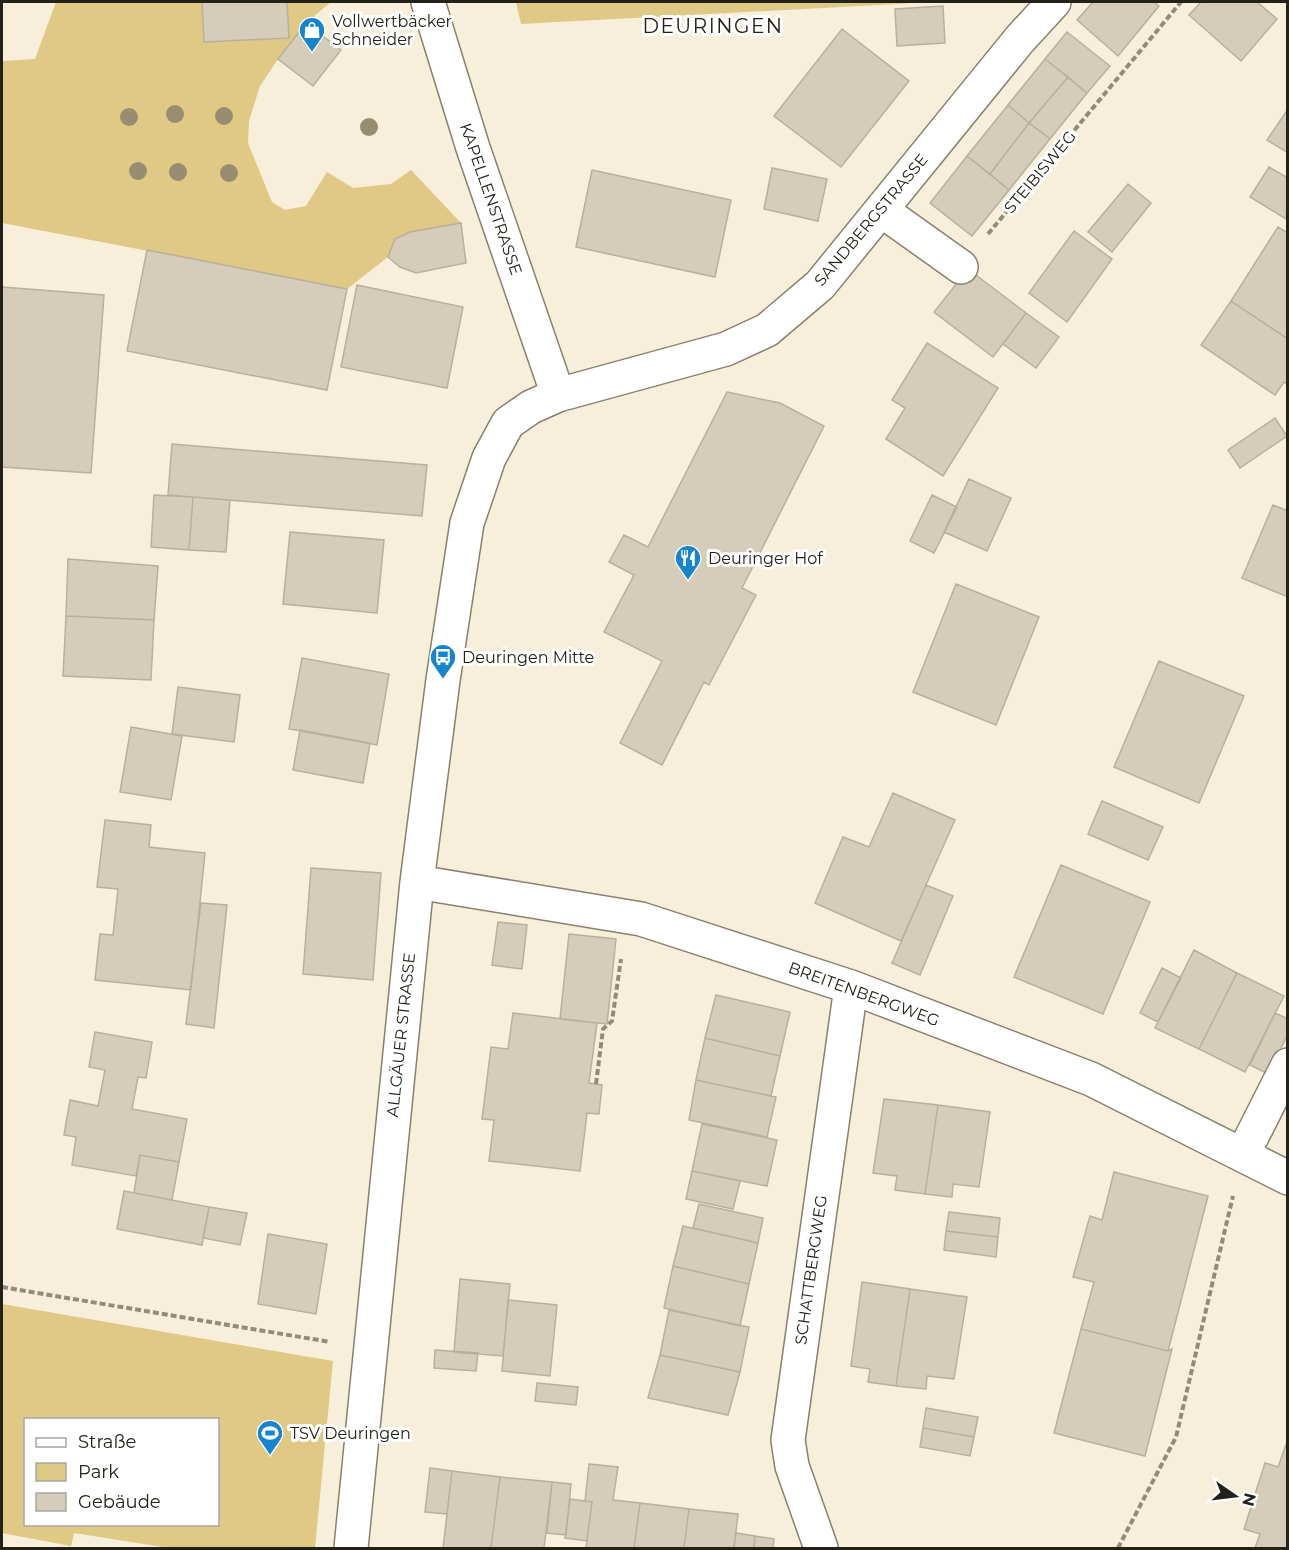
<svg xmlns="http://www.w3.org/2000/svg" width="1289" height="1550" viewBox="0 0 1289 1550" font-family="Montserrat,sans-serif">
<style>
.green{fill:#e0c885;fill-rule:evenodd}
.building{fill:#d5cdb9;stroke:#b7b09c;stroke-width:1.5}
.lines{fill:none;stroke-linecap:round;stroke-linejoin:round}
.minor-casing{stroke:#88816e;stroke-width:36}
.path{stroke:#918b7c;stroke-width:4;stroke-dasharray:6 3;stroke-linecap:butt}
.minor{stroke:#fff;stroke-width:33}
.tree{fill:#978d71}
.labels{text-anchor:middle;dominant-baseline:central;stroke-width:6;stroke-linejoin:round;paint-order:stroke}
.poi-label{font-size:16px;fill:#242119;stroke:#fff;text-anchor:start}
.street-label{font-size:16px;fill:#242119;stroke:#fff}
.quarter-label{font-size:20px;letter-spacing:1.5px;fill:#242119;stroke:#fff}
</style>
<rect width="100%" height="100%" fill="#f7efda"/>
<path class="green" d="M56 2H202L205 42 289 38 287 2H331L306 23 278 59 260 86 249 121 248 143 272 202 285 210 306 206 327 172 353 188 391 184 411 170 461 223 410 232 395 239 388 257 347 289 2 223V61L35 59Z
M516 2H934L521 24Z
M2 1304 333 1361 315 1548H169L74 1533 71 1546 2 1533ZM26 1420H218V1524H26Z"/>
<path class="building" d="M202 2H287L289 38 204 42Z
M1093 2H1154L1159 6 1118 56 1077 20Z
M1201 2H1257L1277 19 1241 61 1189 15Z
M943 6 945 43 897 46 895 9Z
M306 23 341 50 313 86 278 59Z
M842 29 909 81 841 167 774 116Z
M1067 32 1110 66 1087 93 1045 59Z
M1045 59 1068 77 1029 123 1008 105Z
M1068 77 1087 93 1050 139 1029 123Z
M1008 105 1029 123 990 174 967 156Z
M1288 109V153L1267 140Z
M1029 123 1050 139 1009 190 990 174Z
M967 156 1009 190 972 236 930 203Z
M1269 167 1288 178 1286 219 1250 197Z
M772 168 827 179 818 221 764 209Z
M592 170 731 200 715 277 576 247Z
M1128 184 1151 203 1112 252 1088 232Z
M461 223 466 263 416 273 400 267 388 257 395 239 410 232Z
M1278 227 1288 233V339L1231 301Z
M1074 231 1112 259 1067 322 1029 293Z
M147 250 347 289 327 390 127 351Z
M968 269 1026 313 993 357 934 312Z
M357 285 463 307 447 388 341 367Z
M2 287 104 295 91 473 2 467Z
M1231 301 1288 339V384L1284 382 1275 395 1201 345Z
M1026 313 1059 337 1036 368 1003 344Z
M927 343 998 388 943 476 886 439 905 408 892 400Z
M727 392 780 403 824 426 742 588 756 595 709 685 704 682 662 765 620 743 662 661 604 632 634 575 609 562 624 535 648 547Z
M1275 418 1287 436 1240 468 1228 450Z
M172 444 427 465 422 516 168 495Z
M969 479 1011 498 987 551 944 532Z
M154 495 193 497 189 550 151 547Z
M932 495 957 507 934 553 910 541Z
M193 497 230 500 226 552 189 550Z
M1273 505 1288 511V597L1242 578Z
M290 532 384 540 377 613 283 604Z
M68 559 158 566 154 620 66 616Z
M956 584 1039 617 996 725 913 692Z
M66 616 154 620 151 680 63 676Z
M302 658 389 674 377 745 289 729Z
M1159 661 1244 696 1199 803 1114 767Z
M178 687 240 695 234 742 172 734Z
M131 727 182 736 171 800 120 792Z
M300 730 370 743 363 783 293 770Z
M893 793 955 820 901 941 815 903 843 837 869 847Z
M1102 801 1163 827 1148 860 1088 834Z
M105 820 151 825 149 847 205 853 191 990 95 980 100 934 113 935 118 889 97 887Z
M1061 865 1150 902 1103 1014 1014 977Z
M311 868 381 873 373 980 303 974Z
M926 885 953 896 920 975 892 963Z
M201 903 227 905 214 1028 186 1024Z
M498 922 527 925 522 969 492 965Z
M569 934 616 939 607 1024 560 1019Z
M1194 950 1237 973 1199 1049 1155 1028Z
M1162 968 1181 978 1158 1022 1140 1013Z
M1237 973 1284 996 1245 1072 1199 1049Z
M716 995 790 1012 780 1056 705 1038Z
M513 1013 597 1023 589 1083 602 1085 599 1114 587 1113 580 1171 489 1161 494 1120 482 1119 491 1047 508 1049Z
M1275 1013 1288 1019V1034L1268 1074 1250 1065Z
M95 1032 152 1042 146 1078 138 1077 132 1109 187 1119 179 1162 140 1155 136 1176 72 1165 76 1137 64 1135 70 1100 98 1106 105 1070 89 1067Z
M705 1038 780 1056 771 1096 696 1080Z
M696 1080 776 1097 767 1137 689 1120Z
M884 1099 938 1105 925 1194 895 1190 897 1176 873 1173Z
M938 1105 990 1112 979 1187 953 1184 952 1197 925 1194Z
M702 1124 777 1140 767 1186 692 1171Z
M140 1155 179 1162 172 1200 134 1193Z
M692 1171 740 1181 733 1209 686 1199Z
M1114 1172 1208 1196 1168 1351 1081 1329 1094 1282 1073 1277 1090 1216 1102 1220Z
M124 1191 209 1207 202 1245 117 1229Z
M699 1204 763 1218 758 1243 693 1228Z
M209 1207 247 1213 240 1245 203 1238Z
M949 1212 1000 1218 998 1237 946 1231Z
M683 1226 758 1243 749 1284 673 1266Z
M946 1231 998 1237 996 1257 944 1250Z
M268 1234 327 1244 316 1314 258 1304Z
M673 1266 749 1284 740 1326 664 1308Z
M460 1279 510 1284 503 1356 454 1352Z
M862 1282 910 1289 896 1386 868 1382 870 1369 851 1366Z
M910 1289 967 1297 954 1379 927 1376 926 1389 896 1386Z
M508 1300 557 1305 550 1376 502 1371Z
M669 1310 749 1327 740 1372 660 1355Z
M1081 1329 1168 1351 1172 1349 1145 1456 1054 1433Z
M435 1350 478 1353 476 1371 434 1368Z
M660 1355 740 1372 728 1415 648 1398Z
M537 1383 578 1387 576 1405 535 1401Z
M926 1408 978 1417 974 1437 923 1428Z
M923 1428 974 1437 970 1456 920 1447Z
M1288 1439V1548H1255L1260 1534 1244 1529 1265 1463 1278 1467Z
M589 1464 618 1467 613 1500 640 1503 634 1548H586L592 1502 585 1501Z
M430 1468 452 1471 447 1514 425 1512Z
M452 1471 500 1477 491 1548H443Z
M500 1477 552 1482 544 1548H491Z
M552 1482 571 1484 566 1535 547 1533Z
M570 1499 592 1502 587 1541 565 1538Z
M640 1503 689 1509 684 1548H634Z
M689 1509 738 1514 734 1548H684Z
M736 1533 755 1536 754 1548H734Z
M755 1536 774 1539 773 1548H754Z"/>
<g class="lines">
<g class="minor-casing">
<path id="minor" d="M428 2 473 148 558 395
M881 210 961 267
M417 882 641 919 851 987 1091 1079 1288 1178
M1243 1154 1288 1065
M351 1548 417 882 443 680 467 523 489 458 508 423 531 407 558 395 726 349 767 330 820 285 1020 39 1054 2
M821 1548 792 1466 788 1440 851 987"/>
</g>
<path class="path" d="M988 234 1181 2
M596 1084 603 1029 612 1021 621 959
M2 1287 330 1342
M1118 1548 1176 1437 1233 1196"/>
<use href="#minor" class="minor"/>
</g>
<g class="tree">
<circle cx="175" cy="114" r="9"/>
<circle cx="224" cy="116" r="9"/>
<circle cx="129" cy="117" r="9"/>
<circle cx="369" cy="127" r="9"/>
<circle cx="138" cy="171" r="9"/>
<circle cx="178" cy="172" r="9"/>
<circle cx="229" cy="173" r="9"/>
</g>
<defs>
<g id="shop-pin" transform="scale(1.35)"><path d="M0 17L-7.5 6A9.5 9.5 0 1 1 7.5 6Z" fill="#1585ce" stroke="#fff"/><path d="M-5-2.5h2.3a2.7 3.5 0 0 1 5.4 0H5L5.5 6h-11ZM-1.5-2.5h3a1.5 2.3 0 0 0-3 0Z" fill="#fff"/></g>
<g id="restaurant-pin" transform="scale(1.35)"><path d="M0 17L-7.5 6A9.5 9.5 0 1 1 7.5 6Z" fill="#1585ce" stroke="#fff"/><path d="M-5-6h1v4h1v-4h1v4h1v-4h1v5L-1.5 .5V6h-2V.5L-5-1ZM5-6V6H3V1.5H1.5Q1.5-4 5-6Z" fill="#fff"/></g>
<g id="bus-pin" transform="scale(1.35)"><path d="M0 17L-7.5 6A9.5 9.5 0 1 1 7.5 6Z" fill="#1585ce" stroke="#fff"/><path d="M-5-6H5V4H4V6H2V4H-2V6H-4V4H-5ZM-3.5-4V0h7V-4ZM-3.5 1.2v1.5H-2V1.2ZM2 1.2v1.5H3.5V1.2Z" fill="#fff"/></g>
<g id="stadium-pin" transform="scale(1.35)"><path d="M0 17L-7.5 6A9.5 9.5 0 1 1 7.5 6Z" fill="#1585ce" stroke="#fff"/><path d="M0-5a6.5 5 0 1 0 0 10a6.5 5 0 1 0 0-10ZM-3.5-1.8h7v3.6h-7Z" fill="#fff"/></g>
</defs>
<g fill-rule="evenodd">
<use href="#shop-pin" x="312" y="30"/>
<use href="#restaurant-pin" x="688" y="558"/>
<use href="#bus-pin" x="443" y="657"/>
<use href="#stadium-pin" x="270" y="1433"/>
</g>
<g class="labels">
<g class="poi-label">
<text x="332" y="21">Vollwertbäcker<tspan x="332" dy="18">Schneider</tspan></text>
<text x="708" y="558">Deuringer Hof</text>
<text x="462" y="657">Deuringen Mitte</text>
<text x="290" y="1433">TSV Deuringen</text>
</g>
<g class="street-label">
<text transform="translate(1040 172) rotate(-50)">STEIBISWEG</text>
<text transform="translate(491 199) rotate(71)">KAPELLENSTRASSE</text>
<text transform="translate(871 220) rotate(-50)">SANDBERGSTRASSE</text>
<text transform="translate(864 994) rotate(20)">BREITENBERGWEG</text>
<text transform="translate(401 1035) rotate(-84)">ALLGÄUER STRASSE</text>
<text transform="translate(811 1270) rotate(-82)">SCHATTBERGWEG</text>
</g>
<g class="quarter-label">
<text x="713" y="26">DEURINGEN</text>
</g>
</g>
<rect width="1289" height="1550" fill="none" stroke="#242119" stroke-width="6"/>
<rect x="24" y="1418" width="195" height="108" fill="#ffffff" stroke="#a7a6a3" stroke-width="1.5"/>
<rect x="36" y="1438" width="30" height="9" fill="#ffffff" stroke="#a7a6a3" stroke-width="1.5"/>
<text x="78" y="1448" font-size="18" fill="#242119">Straße</text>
<rect x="36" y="1463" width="30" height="18" fill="#e0c885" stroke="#a7a6a3" stroke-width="1.5"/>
<text x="78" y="1478" font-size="18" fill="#242119">Park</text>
<rect x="36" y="1493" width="30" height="18" fill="#d5cdb9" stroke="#a7a6a3" stroke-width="1.5"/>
<text x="78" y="1508" font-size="18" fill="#242119">Gebäude</text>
<g transform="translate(1235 1496) rotate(104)" stroke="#ffffff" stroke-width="4.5" paint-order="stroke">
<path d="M0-4.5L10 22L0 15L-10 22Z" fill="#242119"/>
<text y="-9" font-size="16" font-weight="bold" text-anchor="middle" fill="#242119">N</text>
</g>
</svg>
